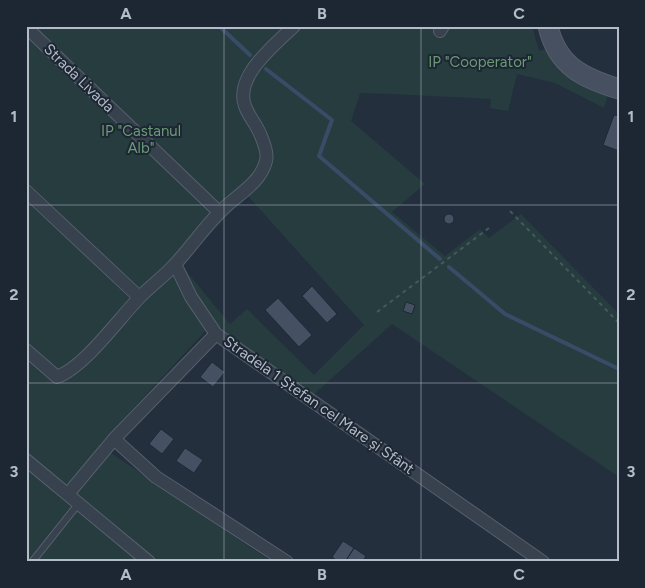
<svg xmlns="http://www.w3.org/2000/svg" width="645" height="588" viewBox="0 0 645 588" font-family="Figtree,sans-serif">
<style>
.green{fill:#263c3f;fill-rule:evenodd}
.lines{fill:none;stroke-linecap:round;stroke-linejoin:round}
.stream{stroke:#394c67;stroke-width:4}
.building{fill:#455162;stroke:#1f2835}
.lane-casing{stroke:#565f6c;stroke-width:8}
.street-casing{stroke:#565f6c;stroke-width:14}
.secondary-casing{stroke:#565f6c;stroke-width:21}
.path{stroke:#44595c;stroke-width:2;stroke-dasharray:4 4;stroke-linecap:butt}
.lane{stroke:#38414e;stroke-width:6}
.street{stroke:#38414e;stroke-width:12}
.secondary{stroke:#465061;stroke-width:19}
.grid{fill:none;stroke:#b4bcc9;stroke-width:1;stroke-opacity:0.55}
.labels{text-anchor:middle;dominant-baseline:central;stroke-width:4;stroke-linejoin:round;paint-order:stroke}
.park-label{font-size:15px;fill:#6b9a76;stroke:#1d2633}
.street-label{font-size:15px;fill:#b4bcc9;stroke:#1d2633}
.neatline{fill:none;stroke:#b4bcc9;stroke-width:2}
.grid-label{font-size:16px;text-anchor:middle;font-weight:bold;fill:#b4bcc9}
</style>
<rect width="100%" height="100%" fill="#242f3e"/>
<path class="green" d="M26 26H532L539 51 547 49 563 72 585 87 608 95 604 108 555 83 517 74 508 111 490 108 491 99C447 97 404 94 360 93L351 121 425 184 392 212 445 256 480 229 489 238 521 214 619 314V477L392 324 312 396 212 324 100 444 108 451 272 562H26ZM247 195 364 325 314 375 247 309 230 324 181 265Z"/>
<g class="lines">
<path class="stream" d="M219 26 250 55
M266 69 332 120 319 156 440 259
M449 267 505 314 619 369"/>
</g>
<path class="building" d="M614 115 619 116V151L603 145Z
M444 219a5 5 0 1 1 10 0a5 5 0 1 1-10 0Z
M312 286 337 314 327 323 302 296Z
M278 298 312 335 299 347 265 310Z
M406 302 415 305 412 314 403 311Z
M212 362 225 372 213 387 200 377Z
M161 429 174 439 162 454 149 444Z
M185 448 203 460 194 473 176 461Z
M343 541 354 548 345 562H339L332 557Z
M354 548 366 556 362 562H345Z"/>
<g class="lines">
<g class="lane-casing">
<path id="lane" d="M32 562 79 503"/>
</g>
<g class="street-casing">
<path id="street" d="M26 27 219 212
M440 31 443 26
M26 191 139 297
M175 264 191 297 216 334 543 562
M26 350 57 377C84 367 117 321 138 299 150 286 165 276 176 263 191 247 203 229 218 214 233 197 260 185 266 161 268 154 264 143 261 136 257 125 249 117 245 106 234 76 275 45 294 26
M114 439 156 477 287 562
M26 460 149 562
M68 494 114 439 216 334"/>
</g>
<g class="secondary-casing">
<path id="secondary" d="M548 26C557 66 583 78 619 89"/>
</g>
<path class="path" d="M510 211 619 323
M377 312 489 228"/>
<use href="#lane" class="lane"/>
<use href="#street" class="street"/>
<use href="#secondary" class="secondary"/>
</g>
<path class="grid" d="M224 26V562M421 26V562M26 205H619M26 383H619"/>
<g class="labels">
<g class="park-label">
<text x="480" y="62">IP "Cooperator"</text>
<text x="141" y="131">IP "Castanul<tspan x="141" dy="17">Alb"</tspan></text>
</g>
<g class="street-label">
<text transform="translate(79 78) rotate(44)">Strada Livada</text>
<text transform="translate(319 405) rotate(35)">Stradela 1 Ștefan cel Mare și Sfânt</text>
</g>
</g>
<rect width="645" height="588" fill="none" stroke="#1d2633" stroke-width="55"/>
<rect x="28" y="28" width="590" height="532" class="neatline"/>
<g class="grid-label">
<text x="126" y="19">A</text>
<text x="322" y="19">B</text>
<text x="519" y="19">C</text>
<text x="14" y="122">1</text>
<text x="631" y="122">1</text>
<text x="14" y="300">2</text>
<text x="631" y="300">2</text>
<text x="14" y="477">3</text>
<text x="631" y="477">3</text>
<text x="126" y="580">A</text>
<text x="322" y="580">B</text>
<text x="519" y="580">C</text>
</g>
</svg>
